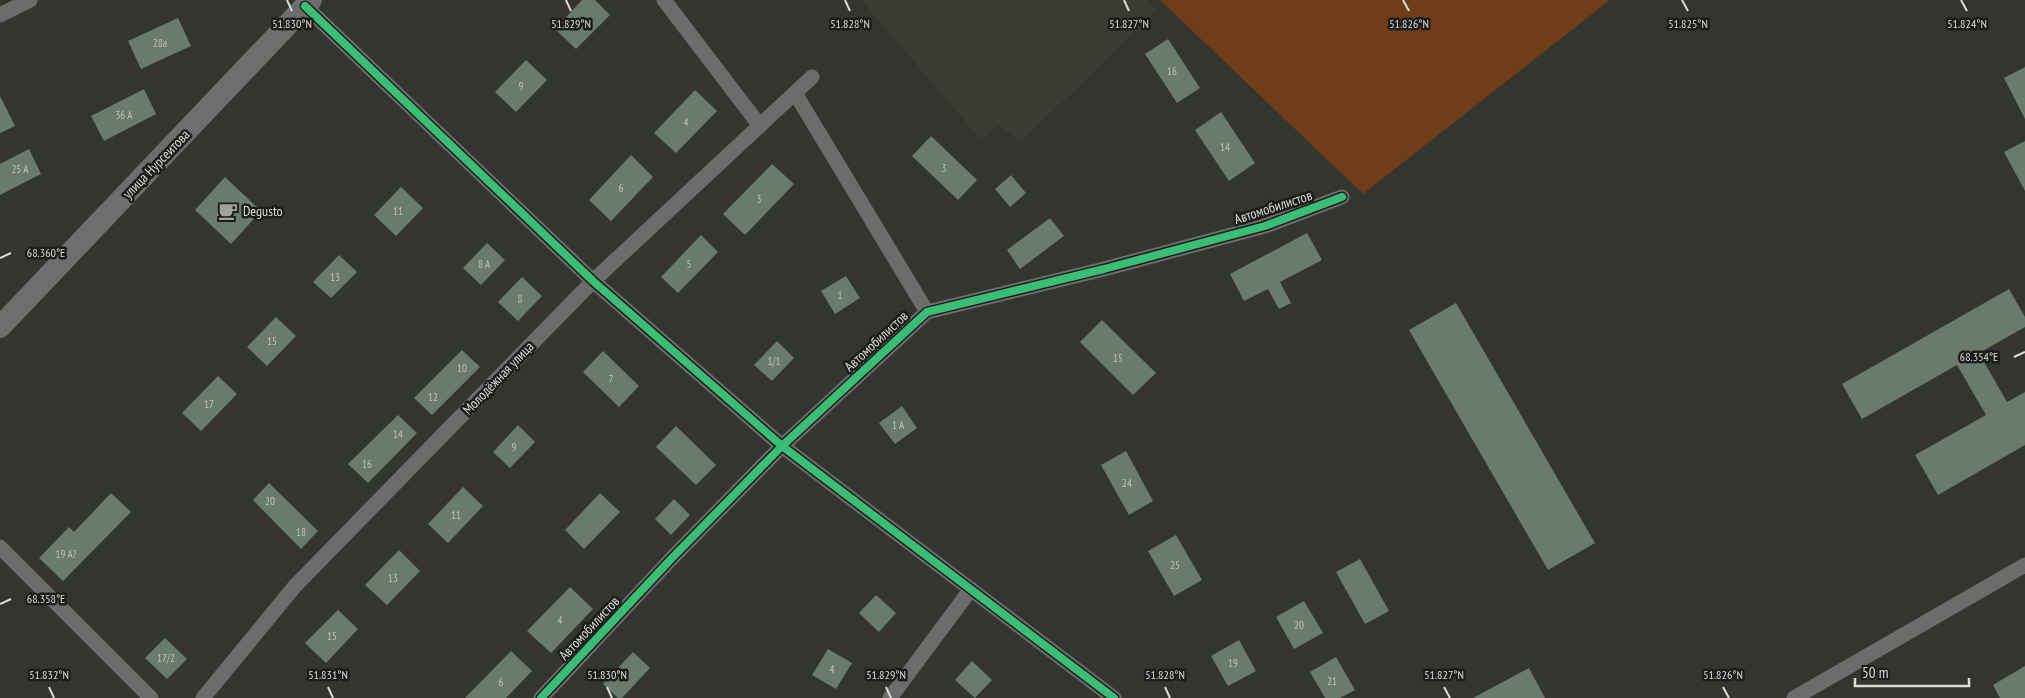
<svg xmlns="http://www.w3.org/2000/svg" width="2025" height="698" viewBox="0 0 2025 698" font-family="'PT Sans Narrow',sans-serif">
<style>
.built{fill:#393c31}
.green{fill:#6f3d18}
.building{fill:#6a7b6c}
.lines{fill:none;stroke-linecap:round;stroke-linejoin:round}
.street{stroke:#6c6c6b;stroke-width:15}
.secondary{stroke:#6e6f6c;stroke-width:22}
.cycleway-casing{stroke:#1c1d1a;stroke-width:11}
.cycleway{stroke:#3abd76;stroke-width:8}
.ticks{fill:none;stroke:#dbdcd8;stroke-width:2}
.labels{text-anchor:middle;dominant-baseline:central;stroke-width:5;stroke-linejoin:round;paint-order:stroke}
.number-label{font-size:11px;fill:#bfc4bd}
.street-label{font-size:14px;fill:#dbdcd8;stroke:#1c1d1a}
.poi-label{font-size:14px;fill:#dbdcd8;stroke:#1c1d1a;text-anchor:start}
.ticks-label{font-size:12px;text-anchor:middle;fill:#dbdcd8;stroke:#1c1d1a;stroke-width:5;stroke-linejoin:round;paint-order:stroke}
</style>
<rect width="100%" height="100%" fill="#333531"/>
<path class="built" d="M861 0H1147L1157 10 1021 142 999 125 981 140Z"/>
<path class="green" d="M1160 0H1610L1363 194Z"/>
<path class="building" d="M582 0H595L610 15 576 49 555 29Z
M178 18 191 46 141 69 128 41Z
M1168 39 1200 88 1177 103 1145 54Z
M526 60 547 80 516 112 495 92Z
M2025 67V119L2004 78Z
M144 89 156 114 104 141 91 116Z
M695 90 717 111 676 153 654 133Z
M0 96 15 126 0 133Z
M1221 112 1255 163 1229 181 1195 130Z
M931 136 977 180 958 200 912 156Z
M2025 141V191L2004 152Z
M29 149 41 174 0 195V164Z
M631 155 653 177 611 221 589 200Z
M772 164 794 184 745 235 723 214Z
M1011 175 1026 193 1010 207 995 189Z
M225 177 261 211 231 244 195 210Z
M401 187 423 208 396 236 374 215Z
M1050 218 1064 236 1020 269 1007 250Z
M1307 233 1322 260 1280 282 1291 303 1279 309 1268 289 1244 301 1230 274Z
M701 235 718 252 678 293 661 277Z
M487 243 505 260 481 285 463 268Z
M339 255 357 272 331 298 313 282Z
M846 276 860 298 835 314 821 291Z
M522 277 542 296 518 321 498 302Z
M2009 289 2025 317V327L1979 353 2007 402 2025 392V445L1938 495 1915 455 1986 415 1957 365 1862 419 1842 384Z
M1456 303 1595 543 1548 570 1409 330Z
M276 317 296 336 267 366 247 347Z
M1102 320 1156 373 1133 395 1080 342Z
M777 341 794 358 772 381 754 365Z
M462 350 480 367 432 415 414 398Z
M603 351 639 386 619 407 583 372Z
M218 376 237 394 201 431 182 413Z
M902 406 917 428 895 444 879 423Z
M398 415 417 433 368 483 348 464Z
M518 425 535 442 510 468 493 452Z
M676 426 716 465 696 485 656 447Z
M1126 451 1153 501 1129 515 1101 465Z
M269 483 318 531 301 549 253 500Z
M463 487 483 506 448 543 428 524Z
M111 493 131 512 63 581 39 558 69 527 74 532Z
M600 493 620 512 584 549 565 530Z
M674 499 690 515 671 535 655 519Z
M1176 535 1202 580 1174 596 1148 551Z
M399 550 420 571 387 605 365 585Z
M1360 559 1389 611 1365 624 1336 572Z
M570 587 593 609 551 653 527 631Z
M876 595 896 613 879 632 859 613Z
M1304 601 1323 633 1294 649 1276 617Z
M338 610 358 629 326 663 305 643Z
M165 638 187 659 167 679 145 658Z
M1239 640 1256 671 1228 686 1211 656Z
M828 649 852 663 836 689 812 675Z
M511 651 532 671 506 698H465Z
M633 652 650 668 622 698H618L603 684Z
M1336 657 1355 690 1340 698H1325L1310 672Z
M972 661 992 680 975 698 955 680Z
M2025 666V698H2000L1993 685Z
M1529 668 1545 698H1473Z"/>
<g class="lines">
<path class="street" d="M664 0 760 126
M305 6 593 281 782 446 1114 698
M0 15 30 0
M795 93 927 312
M0 547 151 698
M203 698 295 586 593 281 812 77
M541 698 672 558 782 446 927 312 1104 269 1265 226 1342 197
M890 698 971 589
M1794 698 2025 565"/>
<path class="secondary" d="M0 327 311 0"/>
<g class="cycleway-casing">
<path id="cycleway" d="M305 6 593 281 782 446 1114 698
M541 698 672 558 782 446 927 312 1104 269 1265 226 1342 197"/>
</g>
<use href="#cycleway" class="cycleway"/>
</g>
<path class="ticks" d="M287 0 292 11M566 0 571 11M845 0 850 11M1124 0 1129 11M1403 0 1409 11M1682 0 1688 11M1961 0 1967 11M0 258 11 253M2014 357 2025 352M0 604 11 599M49 687 54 698M328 687 333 698M607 687 612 698M886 687 891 698M1165 687 1170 698M1444 687 1450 698M1723 687 1729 698"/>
<defs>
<g id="cafe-bare" transform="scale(1.5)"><path d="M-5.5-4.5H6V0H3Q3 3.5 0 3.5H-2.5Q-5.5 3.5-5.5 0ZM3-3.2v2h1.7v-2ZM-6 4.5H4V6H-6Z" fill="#a0a29e" stroke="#1c1d1a" stroke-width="2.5" paint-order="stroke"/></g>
</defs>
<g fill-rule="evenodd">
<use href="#cafe-bare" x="228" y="211"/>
</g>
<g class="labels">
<g class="number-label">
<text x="160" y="43">28а</text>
<text x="1172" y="71">16</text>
<text x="521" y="86">9</text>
<text x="124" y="115">36 А</text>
<text x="686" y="122">4</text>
<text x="1225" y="147">14</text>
<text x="944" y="168">3</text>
<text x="20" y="169">25 А</text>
<text x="621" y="188">6</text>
<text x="759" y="199">3</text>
<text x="398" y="211">11</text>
<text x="484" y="264">8 А</text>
<text x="689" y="264">5</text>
<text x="335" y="277">13</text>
<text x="840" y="295">1</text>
<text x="520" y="299">8</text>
<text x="272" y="341">15</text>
<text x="1118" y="358">15</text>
<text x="774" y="361">1/1</text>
<text x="462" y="368">10</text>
<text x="611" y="379">7</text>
<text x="433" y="397">12</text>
<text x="209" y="404">17</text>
<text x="898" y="425">1 А</text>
<text x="398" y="434">14</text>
<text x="514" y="447">9</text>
<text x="367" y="464">16</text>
<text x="1127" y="483">24</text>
<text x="270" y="501">20</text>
<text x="456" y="515">11</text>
<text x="301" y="532">18</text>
<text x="66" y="554">19 А?</text>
<text x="1175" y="565">25</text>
<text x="393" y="578">13</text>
<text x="560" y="620">4</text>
<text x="1299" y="625">20</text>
<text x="332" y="636">15</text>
<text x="166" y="658">17/2</text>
<text x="1233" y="663">19</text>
<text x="832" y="669">4</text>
<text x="1332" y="681">21</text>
<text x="501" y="682">6</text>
</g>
<g class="street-label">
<text transform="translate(156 164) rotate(-46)">улица Нурсеитова</text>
<text transform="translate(1273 207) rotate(-18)">Автомобилистов</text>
<text transform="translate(876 341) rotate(-43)">Автомобилистов</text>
<text transform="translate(498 378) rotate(-46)">Молодёжная улица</text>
<text transform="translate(589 628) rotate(-47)">Автомобилистов</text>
</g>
<g class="poi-label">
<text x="243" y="211">Degusto</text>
</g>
</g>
<g class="ticks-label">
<text x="292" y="28">51.830°N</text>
<text x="571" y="28">51.829°N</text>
<text x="1409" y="28">51.826°N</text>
<text x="1688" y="28">51.825°N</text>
<text x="1967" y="28">51.824°N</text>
<text x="850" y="28">51.828°N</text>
<text x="1129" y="28">51.827°N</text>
<text x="46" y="257">68.360°E</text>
<text x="1979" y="361">68.354°E</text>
<text x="46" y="603">68.358°E</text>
<text x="49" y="679">51.832°N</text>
<text x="328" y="679">51.831°N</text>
<text x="607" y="679">51.830°N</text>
<text x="886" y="679">51.829°N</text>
<text x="1165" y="679">51.828°N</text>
<text x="1444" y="679">51.827°N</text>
<text x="1723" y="679">51.826°N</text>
</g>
<path d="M1855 678v8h114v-8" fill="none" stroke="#dbdcd8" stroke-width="2.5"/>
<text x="1862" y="678" font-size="15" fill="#dbdcd8" stroke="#1c1d1a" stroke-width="4" paint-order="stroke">50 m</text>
</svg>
